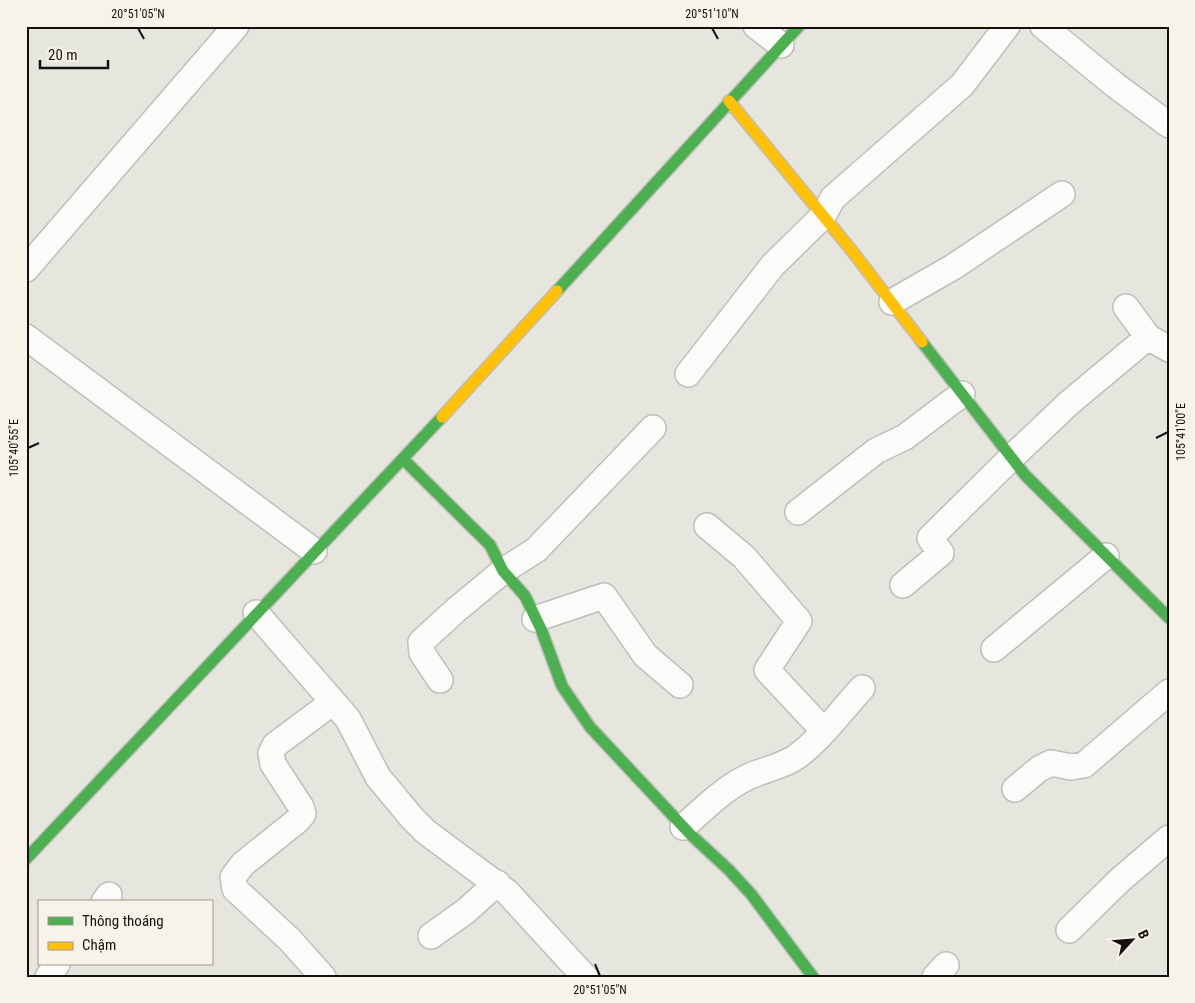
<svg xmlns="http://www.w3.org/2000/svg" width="1195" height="1003" viewBox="0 0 1195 1003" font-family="'Roboto Condensed',sans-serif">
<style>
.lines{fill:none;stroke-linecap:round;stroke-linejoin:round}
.street-casing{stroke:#c0beba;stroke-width:28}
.fast-casing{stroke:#c0beba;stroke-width:14}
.slow-casing{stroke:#c0beba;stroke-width:14}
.street{stroke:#fbfbfa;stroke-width:25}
.fast{stroke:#4caf50;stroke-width:11}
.slow{stroke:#ffc107;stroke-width:11}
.ticks{fill:none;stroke:#13110e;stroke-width:2}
.neatline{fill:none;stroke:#13110e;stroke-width:2}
.ticks-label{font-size:12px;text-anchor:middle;fill:#13110e}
</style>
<rect width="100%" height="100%" fill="#e6e5de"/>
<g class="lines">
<g class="street-casing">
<path id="street" d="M756 26 781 45
M1043 26 1115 85 1169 125
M26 269 236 26
M892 302 953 267 1062 194
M1126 307 1148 337 1169 349
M26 337 314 551
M688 374 773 265 823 216 833 198 962 85 1007 26
M798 512 876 451 905 437 962 394
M707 526 744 557 799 621 767 670 824 731
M903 585 941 553 930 538 1011 458 1069 403 1148 337
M256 613 348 719 378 777 412 818 426 832 507 892 585 977
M535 619 604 596 645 655 680 685
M994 649 1106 556
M440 680 422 653 421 642 456 610 503 571 536 550 653 428
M1015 789 1039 769 1051 763 1071 767 1084 765 1169 692
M683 827C704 809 725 787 750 776 764 770 779 767 793 759 817 744 842 710 862 688
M104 902 109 895
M1069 930 1120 880 1169 838
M431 936 466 911 497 883
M48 977 57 964
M323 977 290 940 235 889 233 877 243 864 298 820 303 814 301 807 273 764 271 753 275 745 333 702
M935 977 946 965"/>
</g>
<g class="fast-casing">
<path id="fast" d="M557 291 799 26
M922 342 1025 475 1169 618
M403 459 490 545 503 571 525 596 541 629 562 686 590 727 690 834 729 870 751 894 813 977
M26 859 442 417"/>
</g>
<g class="slow-casing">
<path id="slow" d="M729 101 852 251 922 342
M442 417 557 291"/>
</g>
<use href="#street" class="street"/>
<use href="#fast" class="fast"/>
<use href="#slow" class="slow"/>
</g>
<path class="ticks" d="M138 28 144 39M712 28 718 39M1156 438 1168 432M28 448 39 443M595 964 600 976"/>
<rect width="1195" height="1003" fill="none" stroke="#f7f3e9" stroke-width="55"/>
<rect x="38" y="900" width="175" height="65" fill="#f7f3e9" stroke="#9c9991"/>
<rect x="48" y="917" width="25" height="8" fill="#4caf50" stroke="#9c9991"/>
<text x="82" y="926" font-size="15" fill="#13110e">Thông thoáng</text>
<rect x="48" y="942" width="25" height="8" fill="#ffc107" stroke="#9c9991"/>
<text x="82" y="950" font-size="15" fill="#13110e">Chậm</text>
<g transform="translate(1132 940) rotate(64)" stroke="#f7f3e9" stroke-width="4" paint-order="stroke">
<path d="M0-4L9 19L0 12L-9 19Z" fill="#13110e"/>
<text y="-8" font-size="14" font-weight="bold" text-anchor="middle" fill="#13110e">B</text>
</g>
<path d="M40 60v8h68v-8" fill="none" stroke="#13110e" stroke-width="2.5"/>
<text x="48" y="60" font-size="15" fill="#13110e" stroke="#f7f3e9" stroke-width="4" paint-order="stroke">20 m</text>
<rect x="28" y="28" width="1140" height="948" class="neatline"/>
<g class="ticks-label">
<text x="138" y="18">20°51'05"N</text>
<text x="712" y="18">20°51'10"N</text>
<text transform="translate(1181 432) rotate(-90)" y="4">105°41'00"E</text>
<text transform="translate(14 448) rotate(-90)" y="4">105°40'55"E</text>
<text x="600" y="994">20°51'05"N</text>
</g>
</svg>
